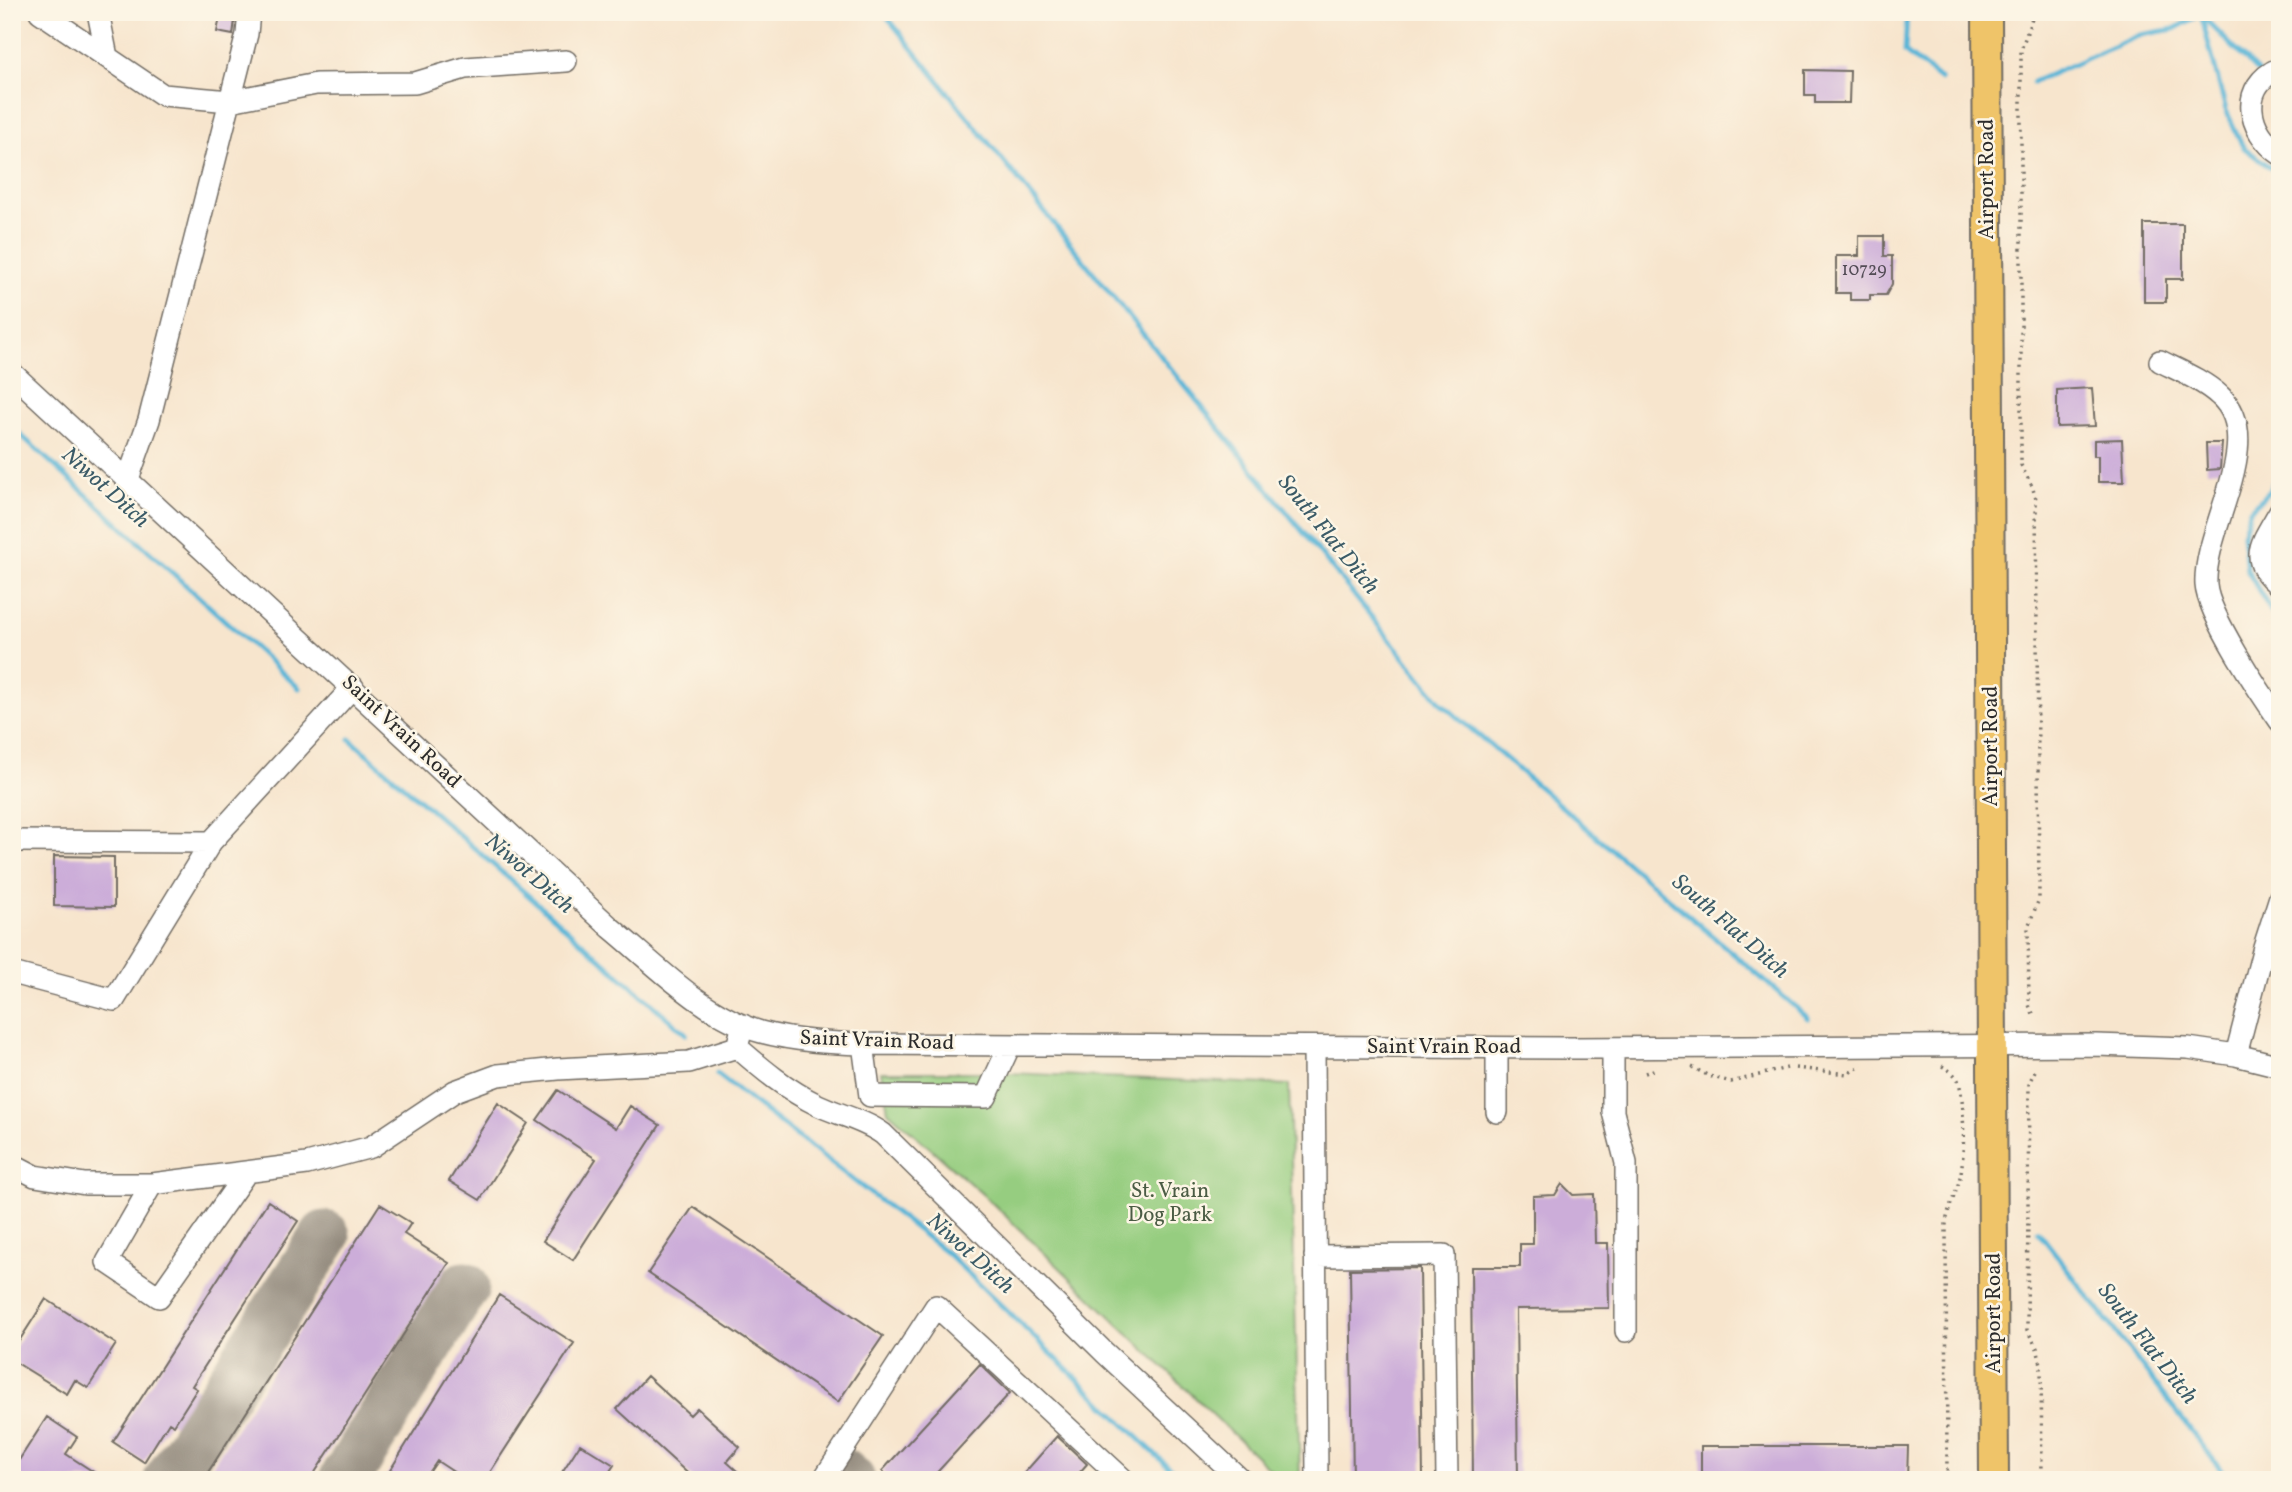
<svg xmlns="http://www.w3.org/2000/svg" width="2292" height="1492" viewBox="0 0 2292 1492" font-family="Vollkorn,serif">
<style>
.green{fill:#96cd80;stroke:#607c56;stroke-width:2}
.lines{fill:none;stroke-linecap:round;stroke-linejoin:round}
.stream{stroke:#59b5d7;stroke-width:5}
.taxiway{stroke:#91887c;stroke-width:51}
.building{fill:#ccadd9}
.minor-casing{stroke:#726c64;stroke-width:24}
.major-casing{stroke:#726c64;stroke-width:32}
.path{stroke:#726c64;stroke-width:3.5;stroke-dasharray:2 5;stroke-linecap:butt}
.minor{stroke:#fff;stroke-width:21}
.major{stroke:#efc469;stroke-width:28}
.labels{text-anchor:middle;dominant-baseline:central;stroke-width:5;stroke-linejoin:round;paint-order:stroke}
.number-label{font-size:18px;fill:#534c56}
.street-label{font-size:21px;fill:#2b2b2b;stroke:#fcf5e5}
.park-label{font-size:21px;fill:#4b5c44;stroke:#fcf5e5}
.water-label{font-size:23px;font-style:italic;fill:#3b5b67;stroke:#fcf5e5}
</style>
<rect width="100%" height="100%" fill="#fcf5e5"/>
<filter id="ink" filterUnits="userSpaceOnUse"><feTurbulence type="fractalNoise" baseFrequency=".0143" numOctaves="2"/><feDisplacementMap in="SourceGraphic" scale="14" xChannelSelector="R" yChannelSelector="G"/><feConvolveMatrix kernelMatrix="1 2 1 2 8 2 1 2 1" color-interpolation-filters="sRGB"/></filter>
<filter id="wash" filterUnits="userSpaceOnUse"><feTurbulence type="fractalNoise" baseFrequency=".00686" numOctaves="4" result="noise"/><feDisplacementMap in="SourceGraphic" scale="28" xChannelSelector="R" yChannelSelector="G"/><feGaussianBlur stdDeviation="1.57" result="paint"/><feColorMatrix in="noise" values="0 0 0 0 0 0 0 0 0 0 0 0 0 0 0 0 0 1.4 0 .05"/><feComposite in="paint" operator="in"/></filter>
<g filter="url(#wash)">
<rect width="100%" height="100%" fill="#f7e5cd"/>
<path class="green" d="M881 1072H984L1289 1085 1300 1480H1281L989 1200 888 1111Z"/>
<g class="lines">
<path class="stream" d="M883 12 1441 703 1808 1018
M1907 12 1905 52 1941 80
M2201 15 2226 110 2243 147 2280 175
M2203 17 2260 74
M2267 81 2279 93
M2033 82 2140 35 2174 29 2205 12
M12 427 299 688
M2280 468 2269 491 2250 510 2243 534 2247 570 2280 627
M350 739 686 1034
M717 1074 947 1253 1182 1480
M2038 1231 2229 1480"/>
<path class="taxiway" d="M843 1474 850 1480
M169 1480 325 1236
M344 1480 464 1287"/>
</g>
<g id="blocks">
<path class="building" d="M221 12H236L233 35 217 32Z
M1805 70 1850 71 1849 103H1815V95H1805Z
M2144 224H2183V279H2166V302H2144Z
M1859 236H1884V256H1892V284L1886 295H1870V300H1850V293H1836V256H1859Z
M2092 388 2095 426 2057 427V390Z
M2122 439 2124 482H2098V456H2094V440Z
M2206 443H2222L2220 469 2207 470Z
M54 856 114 857V907L54 906Z
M558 1090 616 1128 630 1106 660 1125 573 1260 543 1241 596 1159 537 1120Z
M498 1103 528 1123 480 1200 449 1181Z
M1562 1184 1573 1195 1594 1194 1595 1243H1608L1609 1308 1516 1309 1518 1480H1473L1471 1267H1520V1244H1533V1196L1555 1195Z
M268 1201 298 1221 192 1386 197 1389 174 1425 169 1422 144 1462 113 1442Z
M380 1204 411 1223 404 1234 449 1263 338 1437 310 1480H203Z
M693 1207 883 1336 838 1402 648 1273Z
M1420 1268 1423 1480H1353L1350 1269Z
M499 1295 574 1343 485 1480H466L437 1461 424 1480H384Z
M46 1299 116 1344 88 1388 75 1380 67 1394 12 1360V1352Z
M980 1364 1010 1393 930 1480H891L882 1471Z
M647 1376 690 1415 697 1408 740 1447 727 1462 747 1480H695L617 1409Z
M47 1417 77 1437 66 1454 106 1480H12V1471Z
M1057 1436 1087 1464 1073 1480H1018Z
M580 1444 614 1465 604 1480H557Z
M1701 1446H1908L1907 1480H1701Z"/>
</g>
</g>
<g filter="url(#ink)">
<use href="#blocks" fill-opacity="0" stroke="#726c64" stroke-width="2"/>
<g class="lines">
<g class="minor-casing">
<path id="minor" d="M40 12 163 95 230 101 316 84 415 83 465 68 566 61
M98 12 107 57
M2280 68C2238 86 2247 131 2280 154
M2160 361C2180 371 2204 381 2220 396 2268 439 2203 528 2206 585 2208 615 2261 694 2280 721
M12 373 611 928C656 965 704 1016 761 1032 795 1041 829 1043 863 1044L1571 1048 2096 1045 2188 1048 2236 1055 2280 1066
M128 479 149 420 247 34 249 12
M2280 511C2263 541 2245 560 2280 586
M12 841 211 842 353 687
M12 973 114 1000 211 842
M863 1044 870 1096 986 1097 1010 1045
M737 1047C762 1069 787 1090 818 1105 839 1115 864 1120 883 1134L1105 1353 1241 1480
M1314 1047 1317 1480
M1613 1048V1112L1626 1163V1331
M2236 1055 2264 947 2280 897
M1497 1112V1048
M12 1164 35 1176 85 1184H152L307 1164 371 1147 455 1091 498 1075 558 1069 689 1062 737 1047 743 1025
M152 1184 107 1262 159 1297 246 1173
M1315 1256 1444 1255 1447 1480
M823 1480 936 1306 1124 1480"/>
</g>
<g class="major-casing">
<path id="major" d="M1987 12 1994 1480"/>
</g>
<path class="path" d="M2034 12 2021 50V465L2032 486 2036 499 2039 899 2028 927 2029 1005 2035 1018
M1942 1066C1949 1070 1954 1073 1958 1080 1965 1096 1965 1159 1960 1177 1957 1193 1948 1206 1946 1224L1947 1480
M1692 1067 1709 1076 1731 1082 1787 1068
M1795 1068 1847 1074 1859 1067
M2035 1071 2029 1083 2027 1330 2037 1348 2041 1364 2042 1480
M1645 1073 1656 1069"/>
<use href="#minor" class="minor"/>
<use href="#major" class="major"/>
</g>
</g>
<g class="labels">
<g class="number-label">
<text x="1864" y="270">10729</text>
</g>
<g class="street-label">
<text transform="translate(1987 179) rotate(-90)">Airport Road</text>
<text transform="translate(401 732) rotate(43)">Saint Vrain Road</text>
<text transform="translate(1991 746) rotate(-90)">Airport Road</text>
<text transform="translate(877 1041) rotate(2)">Saint Vrain Road</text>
<text x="1444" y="1047">Saint Vrain Road</text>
<text transform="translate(1994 1313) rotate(-90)">Airport Road</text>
</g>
<g class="park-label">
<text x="1170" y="1191">St. Vrain<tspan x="1170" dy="24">Dog Park</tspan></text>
</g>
<g class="water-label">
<text transform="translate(105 488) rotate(42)">Niwot Ditch</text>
<text transform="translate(1328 535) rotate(51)">South Flat Ditch</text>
<text transform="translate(529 874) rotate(41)">Niwot Ditch</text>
<text transform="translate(1730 927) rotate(41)">South Flat Ditch</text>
<text transform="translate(970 1254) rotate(42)">Niwot Ditch</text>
<text transform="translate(2147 1344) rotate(52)">South Flat Ditch</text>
</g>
</g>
<rect width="2292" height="1492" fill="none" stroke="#fcf5e5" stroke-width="42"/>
</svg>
